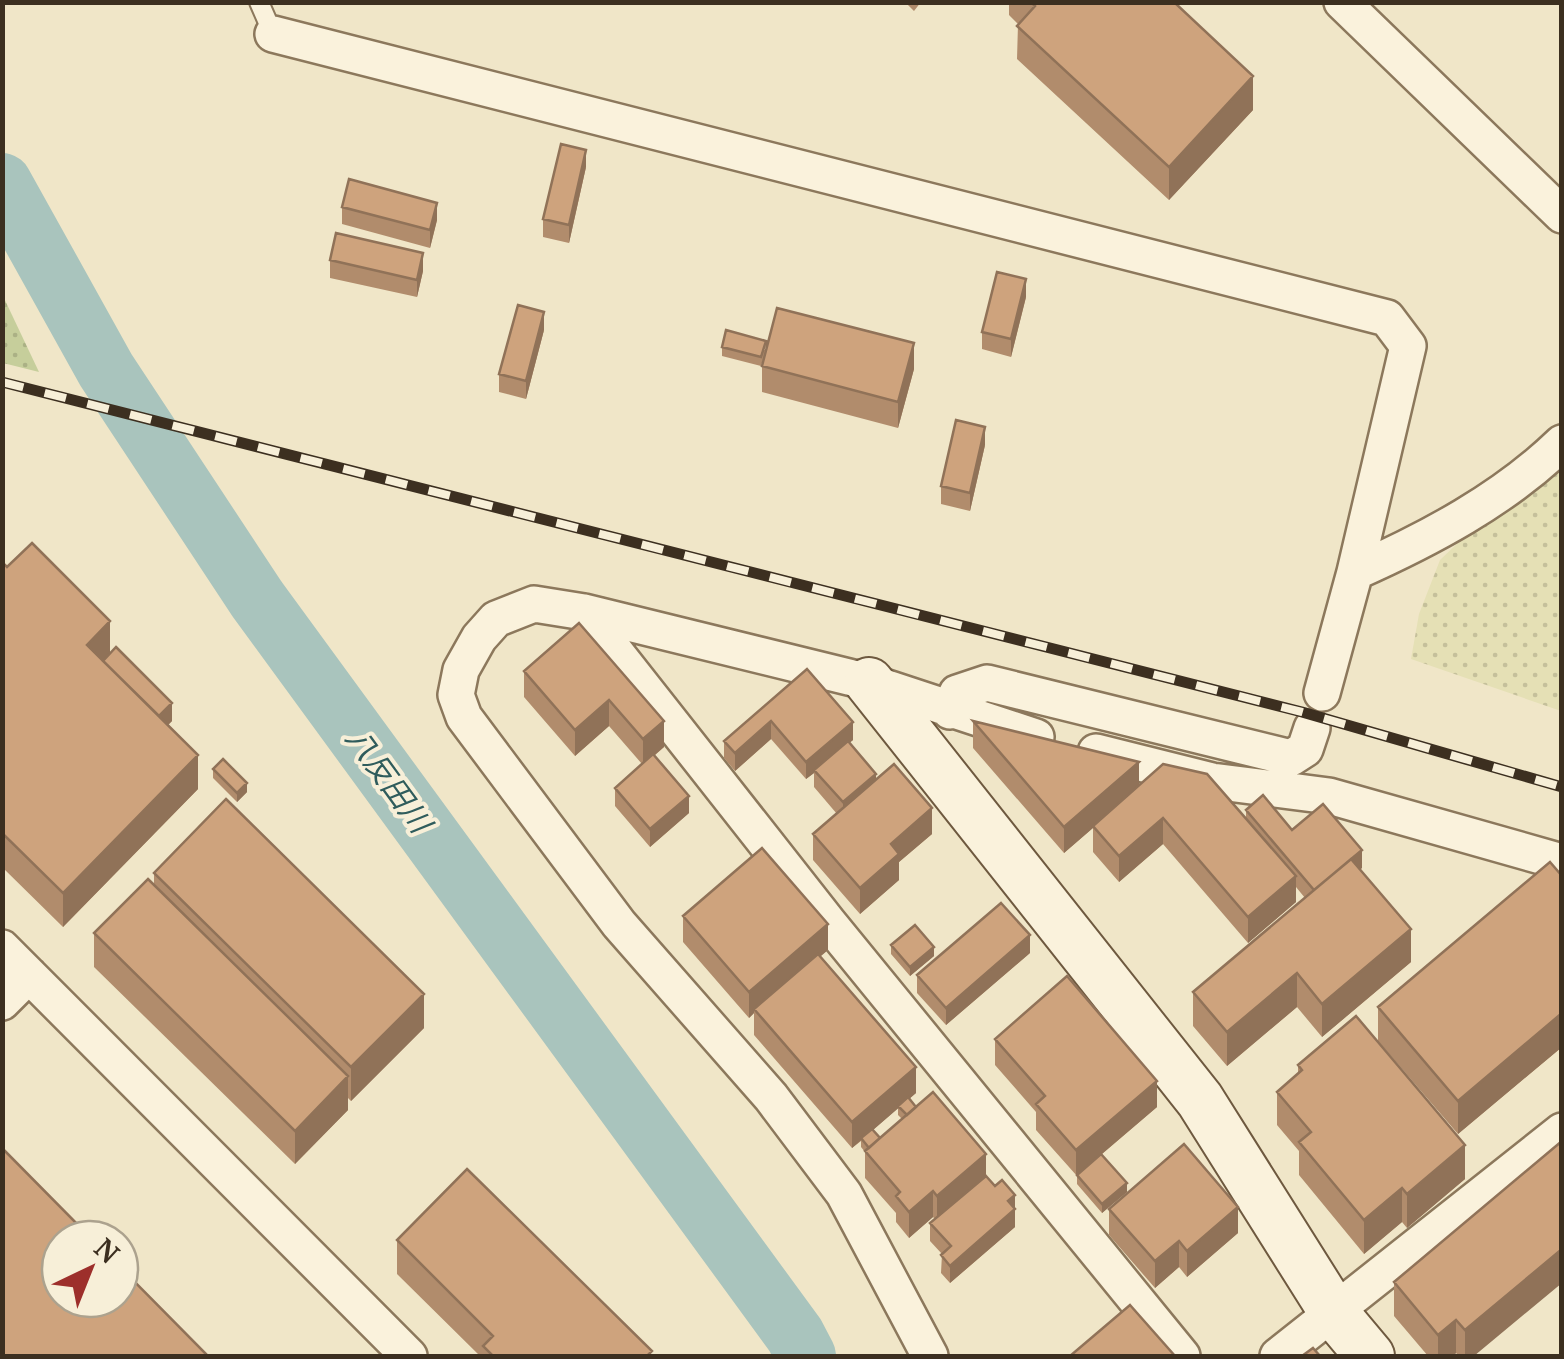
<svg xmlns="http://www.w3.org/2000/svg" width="1564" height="1359" viewBox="0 0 1564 1359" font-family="'PT Serif','Noto Sans JP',serif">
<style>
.farmland{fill:url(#farmland-dots)}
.grass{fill:url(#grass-dots)}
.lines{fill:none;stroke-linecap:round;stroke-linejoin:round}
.river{stroke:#a9c4bd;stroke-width:60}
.lane-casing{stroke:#8c785c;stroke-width:22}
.street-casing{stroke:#8c785c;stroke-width:40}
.secondary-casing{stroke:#6e593f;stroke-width:52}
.lane{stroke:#faf2dc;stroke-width:18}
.street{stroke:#faf2dc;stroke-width:35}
.secondary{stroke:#faf2dc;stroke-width:48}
.rail-casing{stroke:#3c2f20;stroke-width:11}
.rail{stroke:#f7efd8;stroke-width:8;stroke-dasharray:22;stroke-linecap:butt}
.wall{fill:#b18c6c;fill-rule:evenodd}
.shaded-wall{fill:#907258}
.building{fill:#cea37d;stroke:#907258;stroke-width:2.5}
.labels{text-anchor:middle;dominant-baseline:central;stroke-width:8;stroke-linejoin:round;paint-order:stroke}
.water-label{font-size:30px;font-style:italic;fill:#2f5c5c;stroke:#f7efd8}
</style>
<defs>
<pattern id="farmland-dots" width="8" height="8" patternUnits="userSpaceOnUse" patternTransform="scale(2.5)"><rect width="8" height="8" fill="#e5e0b5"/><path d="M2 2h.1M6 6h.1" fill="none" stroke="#c5c09b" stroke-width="1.8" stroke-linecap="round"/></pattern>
<pattern id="grass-dots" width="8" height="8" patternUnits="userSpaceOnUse" patternTransform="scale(2.5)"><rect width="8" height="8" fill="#c6ce9b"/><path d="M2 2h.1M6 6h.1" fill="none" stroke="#abb185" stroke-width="1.8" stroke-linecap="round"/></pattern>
</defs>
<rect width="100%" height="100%" fill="#f0e6c8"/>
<path class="farmland" d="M1561 464V711L1411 659 1419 614 1440 560 1490 512Z"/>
<path class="grass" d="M2 296H3L39 372 3 363Z"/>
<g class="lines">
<path class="river" d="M2 183 106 370 257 599 795 1335 806 1356"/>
<g class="lane-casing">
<path id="lane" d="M259 2 273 34"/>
</g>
<g class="street-casing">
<path id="street" d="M1342 2 1562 215
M273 34 1387 318 1408 346 1355 572C1429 539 1503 500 1562 443
M584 612 828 922 1182 1356
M1322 693 1355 572
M950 711 957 693 987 683 1291 758 1305 749 1312 728
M1096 752 1212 781 1329 796 1562 862
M2 948 409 1356
M2 1002 29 975
M930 1356 844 1194 771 1097 619 924 464 717 456 695 461 670 479 638 496 619 534 604 584 612 869 682 1036 737
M1278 1356 1562 1131"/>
</g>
<g class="secondary-casing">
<path id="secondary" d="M869 682 1200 1100 1334 1313 1370 1356"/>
</g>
<use href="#lane" class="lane"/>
<use href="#street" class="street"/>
<use href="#secondary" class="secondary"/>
<g class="rail-casing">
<path id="rail" d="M2 382 1302 712 1562 787"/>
</g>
<use href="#rail" class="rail"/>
</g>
<path class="wall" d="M905 2H921L914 11Z
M1009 2H1174L1253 110 1169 200 1017 59 1018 24 1009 15Z
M586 167 569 243 543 237V219Z
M342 207 437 220 430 248 342 224Z
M330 260 423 271 417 297 330 278Z
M1026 297 1011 357 982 349V332Z
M544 330 526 399 499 392V374Z
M722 347 766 350 761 366 722 356Z
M762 366 914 369 898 428 762 392Z
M985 445 970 511 941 504V486Z
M2 562 110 653 172 721 168 725 198 789 63 927 2 867Z
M579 623 664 747 654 756 689 813 650 847 615 806V788L642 764 609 726 575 756 524 697V671Z
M807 669 853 740 849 743 876 780 932 834 899 862V880L860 914 813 860V834L837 814 814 787V773L806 779 771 739 735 771 724 758V741Z
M973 721 1139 785 1246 818V810L1292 830 1362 868 1360 869 1411 962 1322 1037 1297 1007 1227 1066 1193 1026V992L1305 898 1296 887V902L1248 943 1163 844 1119 882 1093 852V828L1064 853 973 748Z
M213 769 247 792 237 802 213 778Z
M154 873 424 1028 351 1101 348 1098V1110L295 1164 94 967V933L154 884Z
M1562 876V1047L1458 1134 1378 1041V1007Z
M683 916 828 950 820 956 916 1093 909 1099 995 1186 1015 1195V1227L950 1283 941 1273 942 1254 930 1241V1223L935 1219 933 1217 909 1238 896 1222V1213L865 1178V1152L861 1147V1141L852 1148 754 1035V1013L749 1018 683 942ZM898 1108V1115L902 1119 880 1138 873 1130Z
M891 945 934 956 910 976 891 954Z
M1030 953 946 1025 917 993V975Z
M995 1039 1157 1107 1102 1154 1127 1192 1102 1213 1077 1184V1176L1036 1130V1112L995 1065Z
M1298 1065 1465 1179 1407 1228 1402 1222 1364 1254 1299 1175V1151L1277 1125V1092L1298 1073Z
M1562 1141 1474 1356H1459L1456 1353 1453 1356H1428L1394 1316V1282Z
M1109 1209 1238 1233 1187 1277 1179 1267 1155 1288 1109 1235Z
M397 1240 652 1356H480L397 1274Z"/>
<path class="shaded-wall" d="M1253 76V110L1169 200V167Z
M586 150V167L569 243V225Z
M437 203V220L430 248V230Z
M423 253V271L417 297V280Z
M1026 279V297L1011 357V339Z
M544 312V330L526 399V381Z
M914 343V369L898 428V402Z
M985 427V445L970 511V493Z
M110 621V655L87 679V645Z
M609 700V726L575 756V730Z
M172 703V721L156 737V719Z
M664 721V747L643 765V739Z
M771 721V739L735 771V753Z
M853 722V740L816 771 814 770V773L806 779V762Z
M198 755V789L63 927V893Z
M1139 762V788L1064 853V827Z
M876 774V791L843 820V802Z
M247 783V792L237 802V793Z
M689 796V813L650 847V829Z
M932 808V834L899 862V880L860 914V888L891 844Z
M1163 818V844L1119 882V856Z
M1362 850V868L1314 908V891Z
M1296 876V902L1248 943V917Z
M828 924V950L756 1012 754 1009V1013L749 1018V992Z
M1411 929V962L1322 1037V1004Z
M1030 935V953L946 1025V1008Z
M934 947V956L910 976V967Z
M1297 973V1007L1227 1066V1032Z
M424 994V1028L351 1101V1067Z
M1562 1013V1047L1458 1134V1101Z
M916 1067V1093L852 1148V1122Z
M348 1076V1110L295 1164V1131Z
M1157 1081V1107L1076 1176V1150Z
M1465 1145V1179L1407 1228V1194Z
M986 1154V1180L937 1222V1196Z
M1127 1183V1192L1102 1213V1204Z
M1402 1188V1222L1364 1254V1220Z
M933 1191V1217L909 1238V1212Z
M1015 1195V1227L950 1283V1266Z
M1238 1207V1233L1187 1277V1251Z
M1179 1241V1267L1155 1288V1261Z
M1562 1249V1283L1474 1356H1465V1330Z
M1456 1320V1353L1453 1356H1438V1335Z"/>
<path class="building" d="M1031 2H1174L1253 76 1169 167 1017 26 1035 6Z
M561 144 586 150 569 225 543 219Z
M349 179 437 203 430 230 342 207Z
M336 233 423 253 417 280 330 260Z
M997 272 1026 279 1011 339 982 332Z
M518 305 544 312 526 381 499 374Z
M777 308 914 343 898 402 762 366Z
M726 330 766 341 761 357 722 347Z
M956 420 985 427 970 493 941 486Z
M32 543 110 621 87 645 198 755 63 893 2 833V562L7 567Z
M579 623 664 721 643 739 609 700 575 730 524 671Z
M116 647 172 703 159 716 103 661Z
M807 669 853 722 806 762 771 721 735 753 724 741Z
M973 721 1139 762 1064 827Z
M848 741 876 774 843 802 814 770Z
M653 754 689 796 650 829 615 788Z
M223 759 247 783 237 793 213 769Z
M894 764 932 808 891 844 899 854 860 888 813 834Z
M1163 764 1207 774 1296 876 1248 917 1163 818 1119 856 1093 826Z
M1263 795 1292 830 1323 804 1362 850 1314 890 1246 810Z
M226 799 424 994 351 1067 154 873Z
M762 848 828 924 749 992 683 916Z
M1351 859 1411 929 1322 1004 1297 973 1227 1032 1193 992Z
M1550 862 1562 876V1013L1458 1101 1378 1007Z
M148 879 348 1076 295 1131 94 933Z
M1001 903 1030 935 946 1008 917 975Z
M915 925 934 947 910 967 891 945Z
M818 954 916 1067 852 1122 754 1009Z
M1067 976 1157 1081 1076 1150 1036 1104 1045 1096 995 1039Z
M1356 1016 1465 1145 1407 1194 1402 1188 1364 1220 1299 1142 1311 1132 1277 1092 1302 1070 1298 1065Z
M933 1092 986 1154 937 1196 933 1191 909 1212 896 1196 900 1192 865 1151Z
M908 1097 916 1107 907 1115 898 1106Z
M872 1129 880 1138 869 1148 861 1138Z
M1562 1141V1249L1465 1330 1456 1320 1438 1335 1394 1282Z
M1184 1144 1238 1207 1187 1251 1179 1241 1155 1261 1109 1209Z
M2 1148 92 1239H60V1299H120V1267L208 1356H2Z
M1101 1154 1127 1183 1102 1204 1077 1175Z
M467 1169 652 1351 647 1356H493L483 1346 493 1336 397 1240Z
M986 1176 995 1186 1002 1180 1015 1195 1008 1201 1015 1209 950 1266 941 1255 951 1246 930 1223Z
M1130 1305 1175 1356H1070Z
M1313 1348 1320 1356H1302Z"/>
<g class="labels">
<g class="water-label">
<text transform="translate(389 780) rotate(54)">八反田川</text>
</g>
</g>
<rect width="1564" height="1359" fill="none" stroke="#3c2f20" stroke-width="10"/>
<g transform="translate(90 1269) rotate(43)"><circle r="48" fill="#f7efd8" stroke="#aca28e" stroke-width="2.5"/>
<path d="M0-8L18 38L0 25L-18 38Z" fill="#9d2f2b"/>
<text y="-15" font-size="28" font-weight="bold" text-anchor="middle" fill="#3c2f20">N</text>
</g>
</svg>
